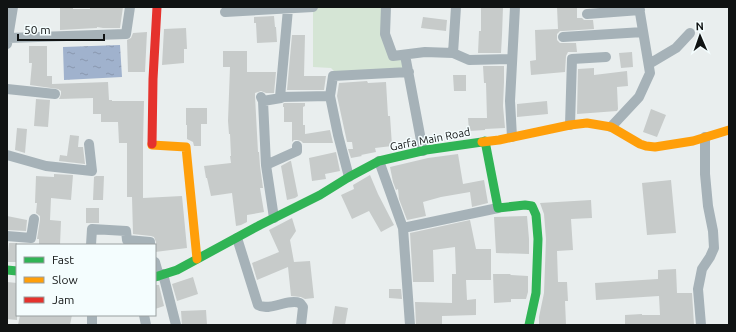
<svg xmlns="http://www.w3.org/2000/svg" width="736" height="332" viewBox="0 0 736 332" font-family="Ubuntu,sans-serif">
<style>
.green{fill:#d5e5d5}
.water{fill:url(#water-ripples)}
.building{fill:#c7cbca}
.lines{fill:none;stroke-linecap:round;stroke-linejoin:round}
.street{stroke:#a6b2b8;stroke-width:10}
.fast{stroke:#30b455;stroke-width:9}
.slow{stroke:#ff9f0a;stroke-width:9}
.jam{stroke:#e5322d;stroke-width:9}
.labels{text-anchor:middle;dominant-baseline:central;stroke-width:3;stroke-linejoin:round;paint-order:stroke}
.street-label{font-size:11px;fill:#101313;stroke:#f4fdfe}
</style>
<defs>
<pattern id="water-ripples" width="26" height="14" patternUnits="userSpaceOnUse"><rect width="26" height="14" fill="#a0b2cd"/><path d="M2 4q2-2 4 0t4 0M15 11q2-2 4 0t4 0" fill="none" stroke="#8998af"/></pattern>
</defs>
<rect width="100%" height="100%" fill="#e9eeee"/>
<path class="green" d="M318 7H382L390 56 403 58 404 69 336 73 331 68 313 67V11Z"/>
<path class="water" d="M120 45 122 77 64 80 63 47Z"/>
<path class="building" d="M60 7H73V9H90V7H123L120 28H103L97 27V28L60 30Z
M481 7H503L502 35 501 53H478L479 31H481Z
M557 7H577V18H582L584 20H593L594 29 563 31H560L557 34V40L560 43H576L577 52H568L566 56 565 72 531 75 530 61 536 60 535 30 558 29Z
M274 16 275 27H276L277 42 257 43 256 23H254V17Z
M423 17 447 20 446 31 421 28Z
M186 28 187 49H184V63L162 65 164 29Z
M147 32 145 72H128L127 40 131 38 133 33Z
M292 35H305L304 76H326L324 90H287Z
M29 46H47V76H52V84L108 82 109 100H112V101H144L143 142V198L182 196 187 248 155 252 156 242 154 237 151 236 133 234 132 197H127V143H119L118 122H101V114H93V98L59 99 60 97 61 94V91L58 89 30 85 32 63H29Z
M223 51H247V72H276L274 93H266L261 91 255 93V96L258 152H259L260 166 263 188H260L264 212 247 215V222L241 225 236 226 232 193 211 196 207 178H206L204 166 231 163 230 156H231L230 134H229L228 121 230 67H223Z
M632 52 633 67 621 68 619 53Z
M483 66H504V82L503 106 505 128 485 129V130L469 131 468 118H487L486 83H484Z
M594 68V75L627 71 628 86 617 87 618 109 617 111 577 114 578 69Z
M453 75H466V91H454Z
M367 81 368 83 386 82 388 116H390L392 146 375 148 376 152 361 155 362 156 351 158 348 149H353L352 142H347L337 96 339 83Z
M36 99 50 100 48 127 34 126Z
M547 101 548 114 517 117V104Z
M284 103H305V106L303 107V125H305V134L330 130 333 143H303L301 141 297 140H294L292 142V122H284V107H283V104Z
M186 108H207V124H201V146H194L193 142 187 139V125H186Z
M651 109 666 115 657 137 643 132Z
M17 128 27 129 25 153 15 150Z
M70 135 79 136 78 147H83L85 164 59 161 60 155 67 156Z
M336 152 340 171 325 174 326 179 312 181 309 158Z
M458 154 463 184 484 180 488 203 472 207 470 192 441 197 423 202 426 216 407 220 399 199 398 189 396 190 393 182 390 167 428 158Z
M290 161H291L298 196 295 198 287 200 281 166Z
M54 174 73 175 71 200 51 198 50 220 61 221 60 245H39V239H37L40 220V216L36 213 37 203H35L36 176 54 177Z
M370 175 378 194 394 225 381 232 369 211 352 219 341 195 354 189 353 185Z
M96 176H104L103 200H93L94 177Z
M671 180 676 233 647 235 642 183Z
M591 200 592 218 571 219 573 250 557 251 558 282H567L568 301H565L566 325H539V317L544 293 546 239 544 214 540 203Z
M86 208H99V223H86Z
M7 216 27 220 26 231 7 230Z
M527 216 529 239V254L496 253 494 217Z
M292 218 296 231 290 240 294 262 310 261 314 298 305 299 301 297 291 296 288 267 257 280 252 263 279 252 269 230Z
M470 220 476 249H491V280H466L467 300 476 299V315L442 316V325H416L415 302 452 303V274H456L455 247 433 250 434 282H413L410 233Z
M9 243H17V262H7Z
M676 269 677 293H692L694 325H625V315L642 314V315H660L659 296 596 300 595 283 658 279V270Z
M493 274H510L511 275 528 276V292L526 299H511V302L494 303Z
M193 277 198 294 177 301 172 284Z
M7 282 17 283V320L7 319Z
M155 285H159L164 306 155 309Z
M389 289H401L402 299 389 298Z
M335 306 348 308 345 325H332Z
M206 310 207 325H182L181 311Z
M20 315H72L70 325H18Z"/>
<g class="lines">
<path class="street" d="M386 7 385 34 393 56 425 52 453 53 469 60 512 59
M225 12 313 7
M587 14 640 10
M563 37 643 32
M8 38 126 34 130 7
M7 44 13 7
M453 53 456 7
M405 55 423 151
M649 64 676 48 690 33
M7 89 55 94
M261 97 263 101 266 165 274 218
M280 97 288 9
M263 101 281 98 280 97 330 96
M570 125 572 59 606 57
M611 127 639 97 650 73 639 7
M512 137 510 101 515 7
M7 155 46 166 92 171 89 144
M379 161 403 228 410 325
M266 165 297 151V146
M349 177 338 135 330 96 333 76 409 72
M403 228 498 208
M7 236 31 238 34 219
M237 238 258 305C269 312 288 298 300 303L303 307 301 325
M91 245 92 229 126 231 127 240 150 242V245
M155 262 159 276
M163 274 176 325
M144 315 146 325
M92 325V315
M701 325 698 289 702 269 710 257 714 248 713 231 708 206 705 174V137"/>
<path class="fast" d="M485 141 498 208 525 205 532 206 536 215 538 239 536 293 529 325
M7 270 17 271
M155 277 177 270 260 225 320 195 349 177 379 161 426 150 482 142"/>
<path class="slow" d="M482 142 499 140 570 125 587 123 611 127 640 144 646 146 655 147 693 141 729 130
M152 144V145L186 147 197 259"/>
<path class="jam" d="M152 144 153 79 157 7"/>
</g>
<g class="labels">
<g class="street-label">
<text transform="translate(430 139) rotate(-11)">Garfa Main Road</text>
</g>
</g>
<rect width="736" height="332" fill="none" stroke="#101313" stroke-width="16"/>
<rect x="16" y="244" width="140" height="72" fill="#f4fdfe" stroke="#999fa0"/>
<rect x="24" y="257" width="20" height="6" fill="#30b455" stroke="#999fa0"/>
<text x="52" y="264" font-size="12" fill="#101313">Fast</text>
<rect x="24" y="277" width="20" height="6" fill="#ff9f0a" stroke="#999fa0"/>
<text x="52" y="284" font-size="12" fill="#101313">Slow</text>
<rect x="24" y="297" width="20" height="6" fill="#e5322d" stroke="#999fa0"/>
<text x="52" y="304" font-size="12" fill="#101313">Jam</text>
<g transform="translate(700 36) rotate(358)" stroke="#f4fdfe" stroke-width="3" paint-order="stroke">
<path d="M0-3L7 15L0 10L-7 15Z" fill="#101313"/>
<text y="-6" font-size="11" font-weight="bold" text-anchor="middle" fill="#101313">N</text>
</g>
<path d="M18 34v6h86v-6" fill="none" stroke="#101313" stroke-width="2"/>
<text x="24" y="34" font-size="12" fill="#101313" stroke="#f4fdfe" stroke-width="3" paint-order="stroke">50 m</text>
</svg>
